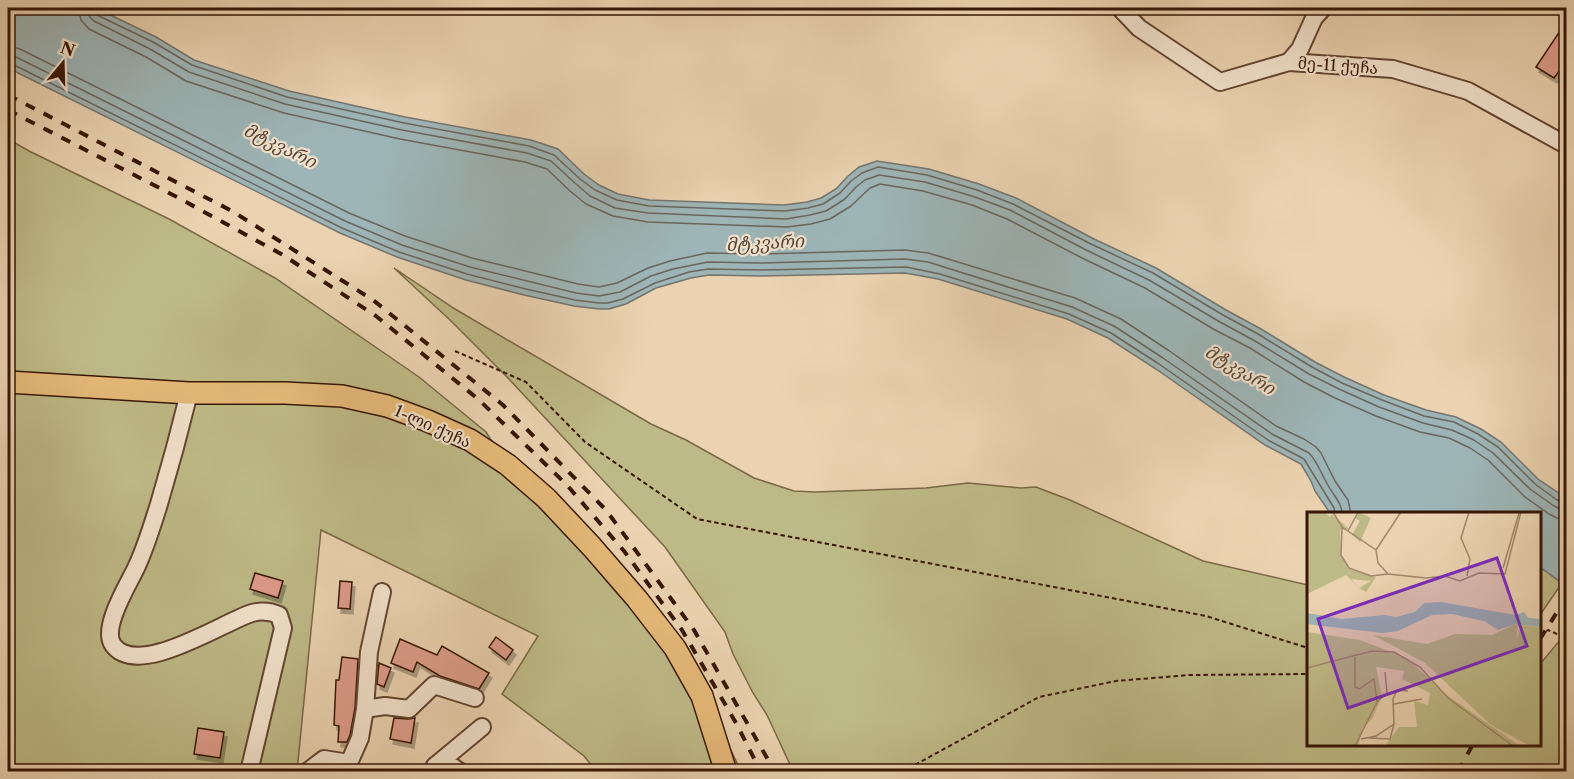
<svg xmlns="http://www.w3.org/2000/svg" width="1574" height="779" font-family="'Libre Caslon Text','Noto Serif Georgian',serif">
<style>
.green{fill:#beba87;stroke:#7a6846;stroke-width:1.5}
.water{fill:#9db5b6;stroke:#74756f;stroke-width:1.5}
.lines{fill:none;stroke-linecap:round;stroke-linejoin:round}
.shore{stroke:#6a665e;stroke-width:1.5}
.building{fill:#de9c8b;stroke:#361605;stroke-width:1.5;filter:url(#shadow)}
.minor-casing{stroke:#634530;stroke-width:20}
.major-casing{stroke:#361605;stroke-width:24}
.path{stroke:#361605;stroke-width:2;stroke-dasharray:4.5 3;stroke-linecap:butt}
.minor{stroke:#f2e2cc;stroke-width:16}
.major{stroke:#e6ba78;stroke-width:21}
.rail{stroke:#361605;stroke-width:4;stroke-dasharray:10 10;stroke-linecap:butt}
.labels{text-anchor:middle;stroke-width:4.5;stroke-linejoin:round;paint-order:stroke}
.street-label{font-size:16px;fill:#361605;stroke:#f2e2cc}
.water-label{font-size:18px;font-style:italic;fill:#55463a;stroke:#f2e2cc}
.inset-road{fill:none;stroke:#a3876c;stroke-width:1.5}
.view{fill:#7b2cbf;fill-opacity:0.15;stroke:#7b2cbf;stroke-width:3}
.inset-edge{fill:none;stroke:#361605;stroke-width:3}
</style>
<defs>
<filter id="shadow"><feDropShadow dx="3" dy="5" stdDeviation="0" flood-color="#0004"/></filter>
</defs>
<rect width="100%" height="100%" fill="#ebd3b1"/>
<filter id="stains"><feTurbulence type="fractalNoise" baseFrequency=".00333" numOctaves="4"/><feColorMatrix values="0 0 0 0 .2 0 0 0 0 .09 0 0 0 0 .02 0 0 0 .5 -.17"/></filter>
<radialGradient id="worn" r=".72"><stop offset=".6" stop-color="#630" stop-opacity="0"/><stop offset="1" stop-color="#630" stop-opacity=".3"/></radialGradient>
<g class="green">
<polygon points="8,139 29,151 169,219 275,278 419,377 486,432 495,446 680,646 741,771 596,771 584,756 502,694 538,636 321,530 297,771 8,771"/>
<polygon points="394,268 455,309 651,424 686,440 754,478 794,491 815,492 926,488 968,483 1021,488 1036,487 1070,500 1203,561 1308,585 1308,744 1540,744 1540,664 1566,633 1566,771 793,771 767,715 753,693 733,654 725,632 665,547 509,379 450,320"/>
<polygon points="1540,567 1562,583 1540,615"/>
</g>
<polygon class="water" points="8,8 96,8 156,37 194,60 289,91 405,117 531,140 558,149 584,174 599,185 618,194 649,200 784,205 807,202 821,198 836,189 847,177 859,167 877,161 929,169 979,184 1016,198 1094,239 1156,268 1226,310 1261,329 1315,362 1344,377 1384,395 1426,410 1456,417 1481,429 1501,442 1538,479 1566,498 1566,586 1540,567 1540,514 1330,513 1315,491 1311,481 1301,464 1265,445 1156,369 1108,338 1067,319 938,279 905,273 761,276 709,275 691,278 656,288 626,304 609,309 599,309 574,306 524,295 466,280 397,257 340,233 8,68"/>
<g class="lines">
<g class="shore">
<polyline points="78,8 81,20 89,29 146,57 186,81 284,113 400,139 525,162 547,169 570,191 586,204 613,216 648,222 787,227 811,224 830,219 851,206 870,188 880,184 923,191 972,205 1007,219 1084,259 1145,288 1215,330 1250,348 1304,382 1335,398 1376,416 1420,432 1449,438 1470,448 1488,460 1525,497 1549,514 1557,518 1566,519"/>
<polyline points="87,8 89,16 94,21 150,49 189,72 285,104 402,130 527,153 551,161 576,184 590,196 615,208 648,213 786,219 810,215 826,211 845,199 856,187 865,180 879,175 925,182 975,197 1010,210 1088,251 1149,280 1220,322 1255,341 1309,374 1339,389 1379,407 1423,423 1452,430 1474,440 1493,453 1530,489 1554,506 1560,509 1566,510"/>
<polyline points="95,8 95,12 99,16 153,42 192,65 287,97 404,123 529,146 554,155 580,179 595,190 617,200 649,206 785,211 808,208 823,204 840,193 851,181 862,173 878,167 927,175 977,190 1013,204 1091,244 1153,273 1223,315 1258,334 1312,367 1342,383 1382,400 1424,416 1454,422 1478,434 1498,447 1535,484 1557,500 1566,502"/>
<polyline points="8,46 20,49 349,213 405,236 472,258 578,284 599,287 617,283 648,268 670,261 707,253 760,254 905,250 928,253 945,258 1075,298 1121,319 1168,350 1276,426 1304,439 1316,447 1321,453 1335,481 1348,500 1351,514"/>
<path d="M 8,55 L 16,57 L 345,221 L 402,245 L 470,267 L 576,293 L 599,296 L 620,292 L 651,276 L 673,269 L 708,262 L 761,263 L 905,259 L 928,262 L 1072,307 L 1114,326 L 1163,358 L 1272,434 L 1309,453 C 1318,462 1322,476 1329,487 C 1334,496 1342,503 1342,514"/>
<polyline points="8,63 12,64 342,228 399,252 467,274 526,289 575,300 599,303 608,303 623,299 655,283 689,272 708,269 761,270 906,267 940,274 1069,314 1111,333 1159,364 1268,440 1304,459 1334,508 1335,514"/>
</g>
</g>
<g class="building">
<polygon points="1566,22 1566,74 1560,70 1554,78 1536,67"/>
<polygon points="255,573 283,581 278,598 250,589"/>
<polygon points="340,581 352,582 350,609 338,608"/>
<polygon points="496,637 513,650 506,660 489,647"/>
<polygon points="400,639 437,655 442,646 489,673 479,689 440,676 417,662 413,672 391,663"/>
<polygon points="342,657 358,659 355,708 350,735 347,742 338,742 339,726 334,725 336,680 339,680"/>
<polygon points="379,663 391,668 384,687 377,684"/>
<polygon points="394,718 408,719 415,718 411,743 390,739"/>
<polygon points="198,728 224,732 220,758 194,754"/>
</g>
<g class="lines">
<g class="minor-casing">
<g id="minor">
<polyline points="1120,8 1139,28 1220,82 1289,62 1393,69 1468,91 1566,145"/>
<polyline points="1289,62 1300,49 1314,18 1323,8"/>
<path d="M 189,393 C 180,430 170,467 159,504 C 152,526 146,547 136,568 C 128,585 101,628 113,645 C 138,679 223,622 252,613 C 262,610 270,611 279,615 L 283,628 L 249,772"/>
<polyline points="365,709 385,706 409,709 434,685 475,698"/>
<polyline points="435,766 482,727"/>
<polyline points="434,771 435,766 453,767 460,772"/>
<polyline points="307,772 324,759 349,763 360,738 365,709 369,652 382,592"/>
</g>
</g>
<g class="major-casing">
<polyline id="major" points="8,382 189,393 285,393 342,396 387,406 428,421 470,440 508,465 546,498 592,547 637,599 675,648 702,696 726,772"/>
</g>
<g class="path">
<polyline points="455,351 526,382 585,442 697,519 1206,616 1308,648"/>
<polyline points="1540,635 1548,630 1566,638"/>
<polyline points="902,772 1039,697 1116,681 1190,675 1308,674"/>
</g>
<use href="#minor" class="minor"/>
<use href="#major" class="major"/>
<g class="rail">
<polyline points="8,95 232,211 373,300 503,405 606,510 694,630 775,772"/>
<polyline points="8,110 175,196 283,255 376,316 478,399 566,484 624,551 682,630 736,723 761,772"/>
<polyline points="1540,639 1566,598"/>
<polyline points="1458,772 1473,744"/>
</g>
</g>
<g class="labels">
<g class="street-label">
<text transform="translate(1338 65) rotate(4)" y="6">მე-11 ქუჩა</text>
<text transform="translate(433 426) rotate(24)" y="6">1-ლი ქუჩა</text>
</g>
<g class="water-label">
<text transform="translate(280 146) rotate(26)" y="6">მტკვარი</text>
<text transform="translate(765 243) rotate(-3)" y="6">მტკვარი</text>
<text transform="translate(1240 370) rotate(31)" y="6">მტკვარი</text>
</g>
</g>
<g transform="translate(1307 512)">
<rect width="234" height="234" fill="#ebd3b1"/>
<path d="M 0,0 L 18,0 L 23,5 L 25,2 L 42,17 L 33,18 L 34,43 L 42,56 L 69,65 L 59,80 L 52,76 L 64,69 L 44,67 L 51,75 L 39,63 L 0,82 ZM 51,0 L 64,6 L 53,30 L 45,23 L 53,9 L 48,6 ZM 208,112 L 211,113 L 209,128 L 214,113 L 234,115 L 234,234 L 223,234 L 184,213 L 118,151 L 66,123 L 120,132 L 148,122 L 185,123 ZM 0,120 L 53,128 L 100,146 L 140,183 L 213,234 L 78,234 L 92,215 L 110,215 L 107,189 L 121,193 L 123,181 L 95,167 L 97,159 L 69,155 L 75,185 L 65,207 L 56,216 L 51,234 L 0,234 Z" fill="#beba87"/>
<path d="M 134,90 L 209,103 L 217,100 L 221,106 L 234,107 L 234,115 L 208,112 L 191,118 L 177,109 L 145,102 L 125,103 L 91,119 L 75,121 L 0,112 L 0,101 L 35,107 L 77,103 L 89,105 L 108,100 L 117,91 Z" fill="#9db5b6"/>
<path class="inset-road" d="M 26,0 L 35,15 L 69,38 L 71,51 L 81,62 L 119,66 L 138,64 L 153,69 L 172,61 L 198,62 L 214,0M 35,15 L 34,43 L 42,56 L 64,64 L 81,62M 41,19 L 51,0M 69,38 L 94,0M 196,56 L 212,1M 160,64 L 163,47 L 154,26 L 162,0M 48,145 L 48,175 L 52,177 L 67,167 L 70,190 L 48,234M 0,156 L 65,139 L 87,140 L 113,155 L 141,186 L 206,234M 70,190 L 80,181 L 78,160M 87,192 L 115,187M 62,226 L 83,227 L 87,212M 54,227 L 69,224 L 87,212 L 86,187 L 90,178 L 101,179"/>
<path class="view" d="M 190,46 L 220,134 L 41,196 L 11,107 Z"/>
<rect width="234" height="234" class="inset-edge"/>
</g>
<rect width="1574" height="779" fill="none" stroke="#ebd3b1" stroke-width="30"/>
<rect x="9" y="9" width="1556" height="761" fill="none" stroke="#361605" stroke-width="3"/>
<rect x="15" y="15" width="1544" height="749" fill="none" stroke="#361605" stroke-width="1.5"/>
<g transform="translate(63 63) rotate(19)" stroke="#f2e2cc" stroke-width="4.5" paint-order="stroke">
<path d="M0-4.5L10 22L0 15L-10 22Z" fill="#361605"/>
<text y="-9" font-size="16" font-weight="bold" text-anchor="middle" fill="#361605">N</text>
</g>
<rect width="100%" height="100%" filter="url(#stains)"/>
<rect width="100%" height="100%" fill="url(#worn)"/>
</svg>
